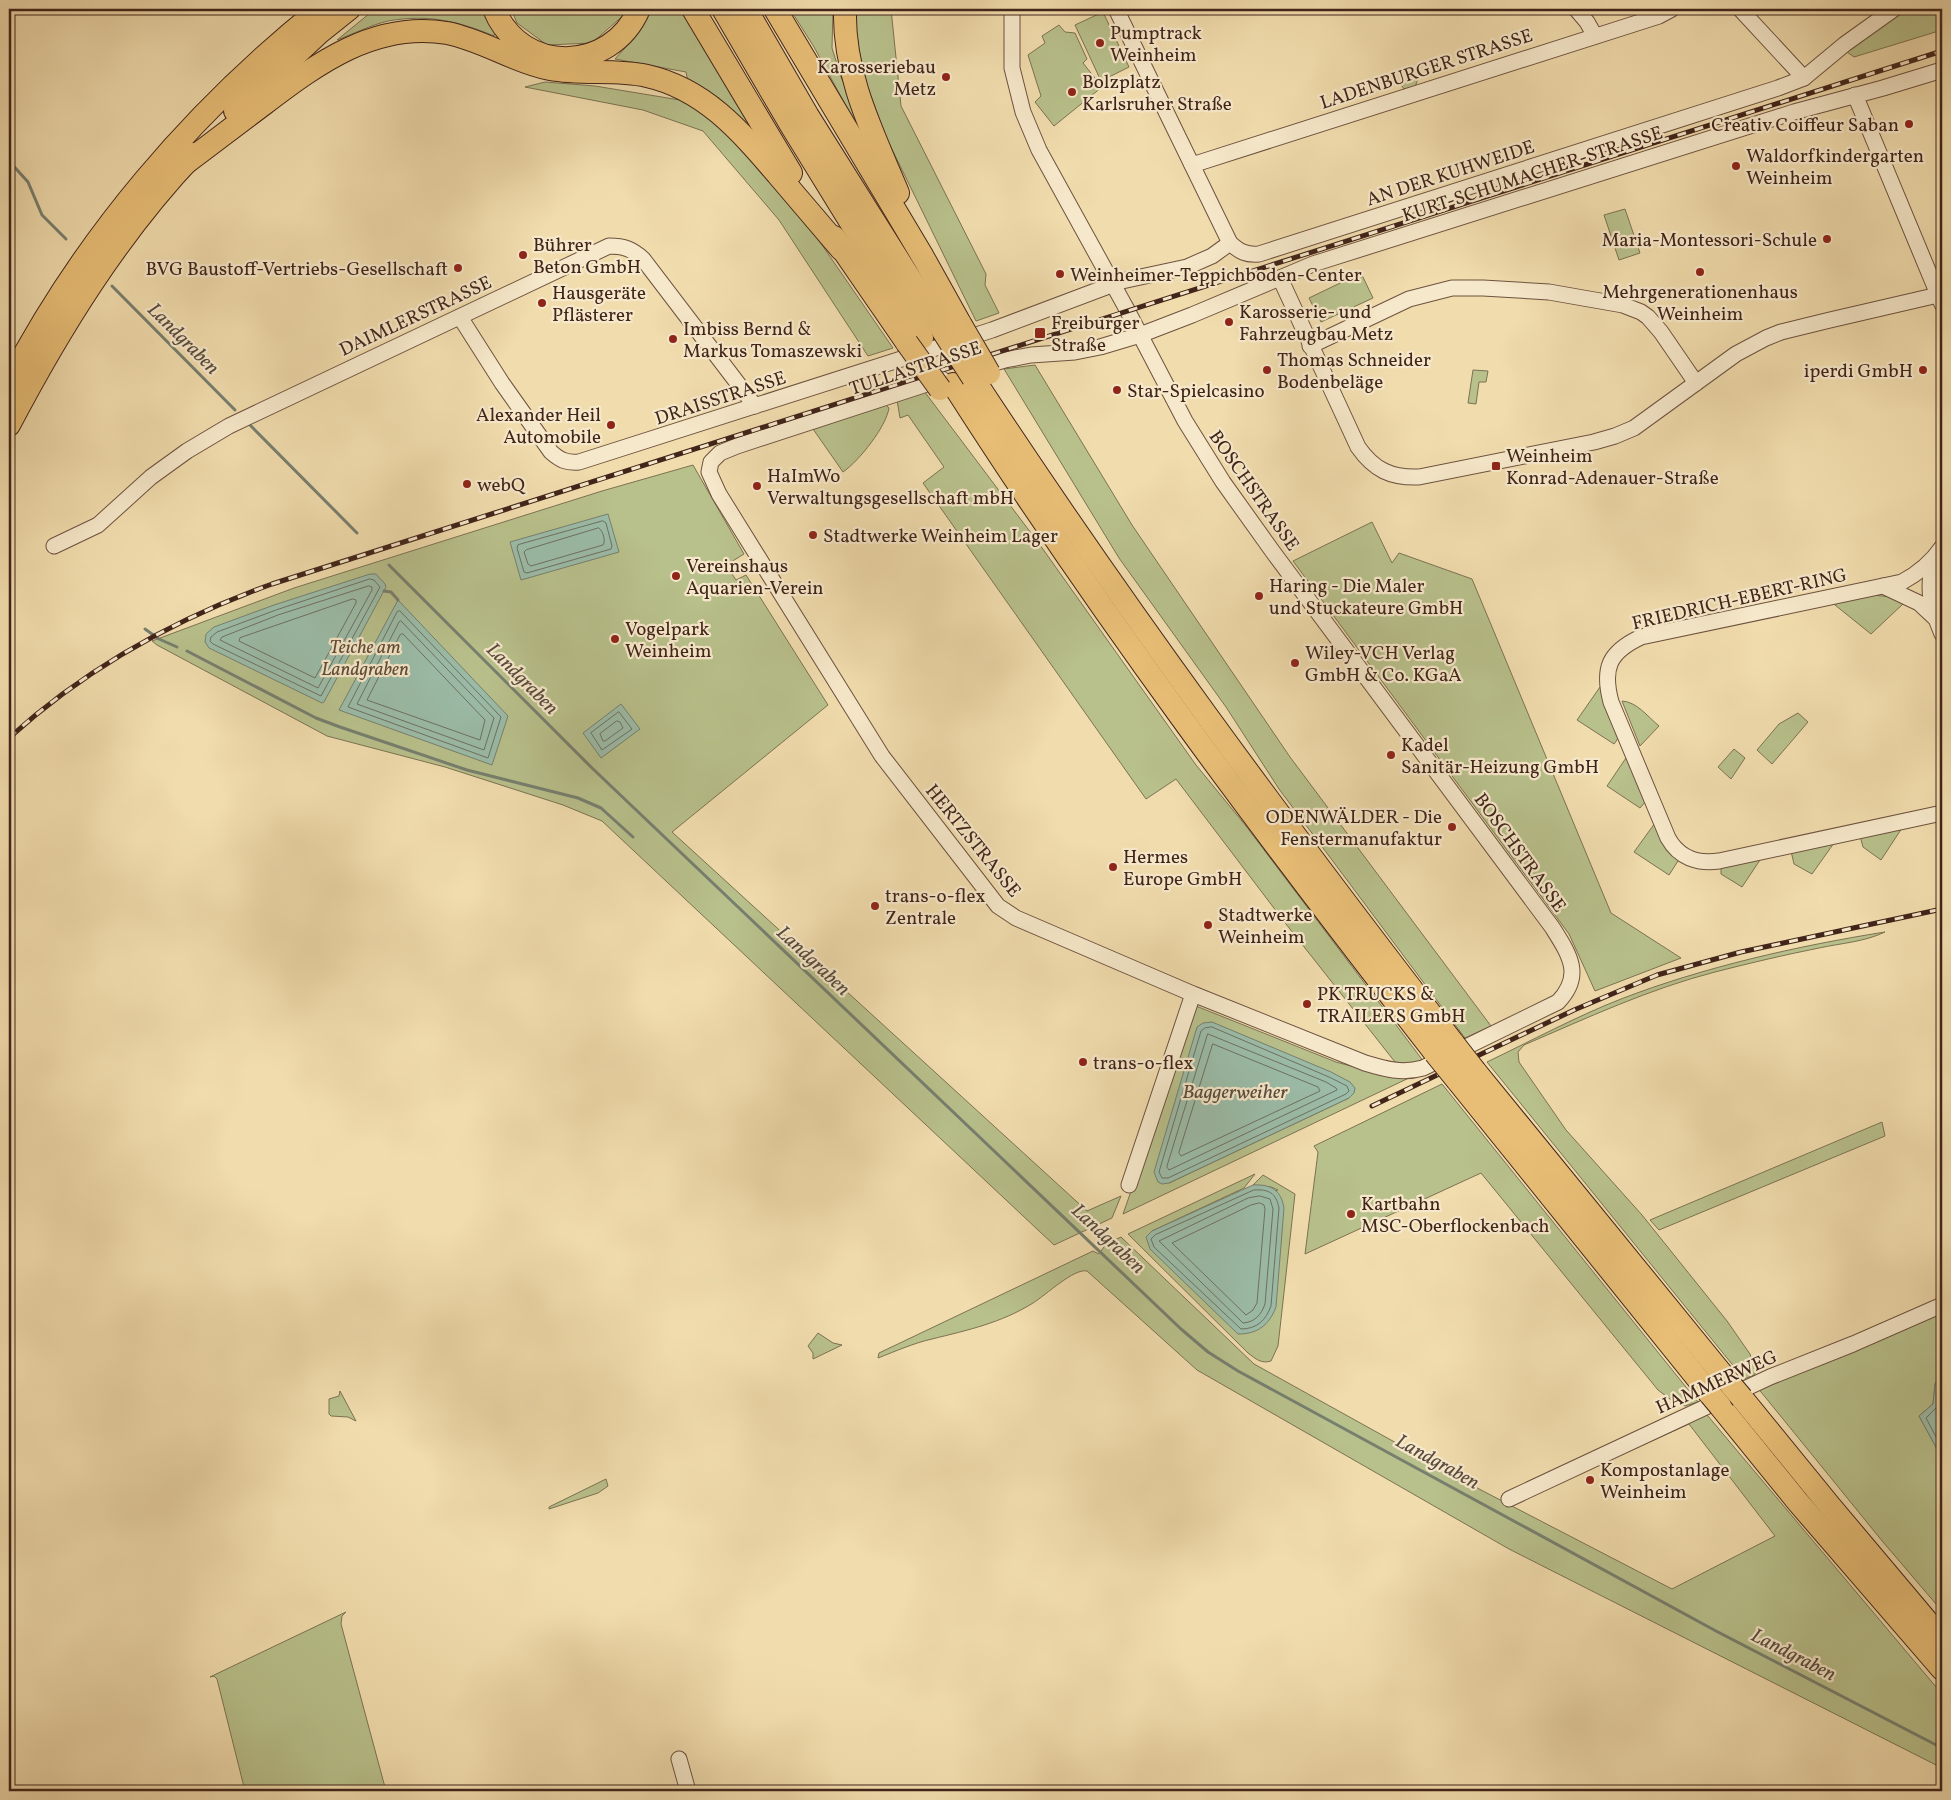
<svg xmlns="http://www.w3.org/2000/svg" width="1951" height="1800" font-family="Vollkorn,serif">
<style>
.green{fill:#b8c08b;stroke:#7c7252;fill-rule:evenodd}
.water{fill:#9bbca8;stroke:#777f6f}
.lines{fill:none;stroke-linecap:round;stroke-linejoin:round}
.shore{stroke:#6e7061;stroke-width:1}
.stream{stroke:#777f6f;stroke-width:3}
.minor-casing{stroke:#6d523f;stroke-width:17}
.highway-casing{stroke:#41241a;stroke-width:24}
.minor{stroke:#f6e8ca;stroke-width:15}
.highway{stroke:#e8be76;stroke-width:22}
.rail-casing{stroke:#41241a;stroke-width:5}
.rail{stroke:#f6e8ca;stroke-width:3;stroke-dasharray:9;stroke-linecap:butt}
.highway-bridge-casing{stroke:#41241a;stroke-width:24;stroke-linecap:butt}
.highway-bridge{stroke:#e8be76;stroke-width:22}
.poi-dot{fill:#8f2418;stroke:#f6e8ca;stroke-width:2}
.labels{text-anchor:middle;stroke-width:4.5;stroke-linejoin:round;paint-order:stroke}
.poi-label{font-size:19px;fill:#41241a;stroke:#f6e8ca;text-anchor:start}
.street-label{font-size:19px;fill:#41241a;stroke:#f6e8ca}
.park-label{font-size:19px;font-style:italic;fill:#5f4b36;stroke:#f6e8ca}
.water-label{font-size:20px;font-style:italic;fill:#584a3e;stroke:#f6e8ca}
</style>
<rect width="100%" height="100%" fill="#f1dcad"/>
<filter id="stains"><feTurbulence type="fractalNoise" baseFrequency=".004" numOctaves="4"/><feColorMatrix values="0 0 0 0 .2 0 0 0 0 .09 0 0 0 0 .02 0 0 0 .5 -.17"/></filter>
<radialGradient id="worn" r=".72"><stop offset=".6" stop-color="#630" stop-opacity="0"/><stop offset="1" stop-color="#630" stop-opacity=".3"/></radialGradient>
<g class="green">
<path d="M 375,9 L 485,9 L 496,27 L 494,36 C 458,21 428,14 388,21 C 371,25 353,34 337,40 Z"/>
<polygon points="511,9 627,9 626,13 592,43 547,45 517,23"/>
<path d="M 649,9 L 686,9 L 777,166 L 723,126 L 811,229 L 893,348 L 868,356 L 779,220 L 703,131 L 643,110 L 525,87 L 545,82 L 595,86 L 692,102 L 686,72 L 615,59 C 628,44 646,29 649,9 Z"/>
<polygon points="790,9 833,9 832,48 841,77 886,179 814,47"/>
<polygon points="854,9 891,9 901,106 986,274 985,285 999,313 976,321 885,135 867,85 859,53"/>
<polygon points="1901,9 1942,9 1942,30 1854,57 1847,52 1848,47"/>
<polygon points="1103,12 1129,67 1101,81 1075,25"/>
<polygon points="1059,25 1065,32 1075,33 1087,59 1083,63 1102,87 1054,126 1035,102 1041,96 1028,55 1045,43 1042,36"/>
<polygon points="1410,66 1416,70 1419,76 1415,87 1404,89 1401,85 1409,75 1406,67"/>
<polygon points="1625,209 1640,253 1619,260 1604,215"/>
<polygon points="1361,273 1373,298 1321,322 1309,298"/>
<polygon points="1035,365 1132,525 1290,757 1491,1026 1465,1038 1279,789 1226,707 1119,558 1004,369"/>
<polygon points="1473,370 1488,371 1486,382 1479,382 1476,404 1468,403"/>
<polygon points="924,391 1040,545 1196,765 1246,826 1424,1062 1411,1064 1395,1062 1286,924 1176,779 1146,799 923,483 944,467 908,415 900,418 897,400"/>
<path d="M 885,404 L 889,408 C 886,427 859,461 843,472 L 813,429 Z"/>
<polygon points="693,465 744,554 726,565 736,580 746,575 828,705 672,832 1087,1211 1121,1196 1112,1218 1054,1245 602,821 563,805 445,767 327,736 157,645 152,641 294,588 602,491"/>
<polygon points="1372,522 1392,563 1399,553 1472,579 1611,913 1681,958 1595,991 1569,934 1293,561"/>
<polygon points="1873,595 1892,597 1904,603 1871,634 1835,605 1835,602"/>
<polygon points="1600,687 1619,737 1614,744 1577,720"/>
<path d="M 1622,701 C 1637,702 1647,716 1659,726 L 1640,746 Z"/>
<polygon points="1798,713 1808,722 1772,764 1757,750 1779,724"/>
<polygon points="1734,749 1745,758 1731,779 1718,767"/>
<polygon points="1628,755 1646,801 1640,808 1607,786"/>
<polygon points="1655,823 1680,858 1669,875 1634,852"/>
<polygon points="1902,828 1881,860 1863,847 1860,836"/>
<polygon points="1834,843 1812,874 1794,864 1791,851"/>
<polygon points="1762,857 1742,887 1721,874 1721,866"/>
<path d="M 1885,932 C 1864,942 1842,943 1819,948 C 1784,955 1750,963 1715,972 C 1649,989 1587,1018 1524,1045 L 1518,1052 L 1519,1062 L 1566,1130 L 1642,1215 L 1727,1321 L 1750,1354 L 1756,1372 L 1754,1375 L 1744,1379 L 1487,1062 C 1531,1041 1575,1017 1621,999 C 1704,967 1797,946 1885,932 Z"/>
<path d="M 1196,1006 L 1336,1062 L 1362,1069 L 1411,1077 L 1123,1214 ZM 1354,1093 L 1349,1098 L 1169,1183 Z"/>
<polygon points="1442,1084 1698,1402 1685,1406 1670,1399 1658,1390 1481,1173 1305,1254 1318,1152 1314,1146"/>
<polygon points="1882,1122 1885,1136 1659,1230 1650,1220"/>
<path d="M 1255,1174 L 1244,1188 L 1152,1231 L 1278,1190 L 1271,1187 L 1253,1185 L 1263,1175 L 1295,1194 L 1278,1346 L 1271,1361 C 1261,1364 1256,1359 1248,1353 L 1128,1234 Z"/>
<path d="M 1121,1237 L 1254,1364 L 1481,1490 L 1672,1589 L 1775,1536 L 1689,1424 L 1571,1478 L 1702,1409 L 1942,1694 L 1942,1768 L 1509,1549 L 1197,1370 L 1087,1271 C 1074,1268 1046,1295 1033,1303 C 1001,1323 968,1330 932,1339 C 914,1343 896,1351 878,1358 L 879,1353 L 1093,1251 L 1099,1254 L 1106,1244 Z"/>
<polygon points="1942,1311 1942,1372 1935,1384 1933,1404 1919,1416 1942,1458 1942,1611 1883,1542 1757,1387"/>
<polygon points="818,1333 833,1343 842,1345 813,1359 813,1353 808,1346"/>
<polygon points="340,1391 356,1421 348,1417 331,1416 329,1414 329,1399 339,1396"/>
<polygon points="606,1479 608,1486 598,1493 549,1509 549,1507"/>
<polygon points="346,1612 342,1616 341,1624 386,1791 245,1791 217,1679 214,1676 210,1677"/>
</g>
<g class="water">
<polygon points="608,514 619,552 521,580 510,542"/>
<polygon points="370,574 376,574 385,584 386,587 324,702 322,703 209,648 205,642 206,634 214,627 274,605"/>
<polygon points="398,600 508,716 492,765 339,710"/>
<polygon points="621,704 640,729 601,758 583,733"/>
<polygon points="1212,1022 1331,1072 1350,1082 1355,1088 1354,1093 1349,1098 1169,1183 1162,1184 1158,1182 1154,1172 1197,1027 1203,1023"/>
<path d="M 1253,1185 C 1271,1184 1281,1190 1284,1208 L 1276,1307 C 1269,1325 1258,1334 1238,1334 L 1150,1249 L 1146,1237 L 1152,1231 Z"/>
<polygon points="1942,1372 1942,1458 1919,1416 1933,1404 1935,1384"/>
</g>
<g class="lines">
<g class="shore">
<polygon points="603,521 606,523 612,546 611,549 527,573 524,572 517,548 518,545"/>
<path d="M 599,528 C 603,531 606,541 603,545 L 531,566 L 528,564 L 524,552 L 526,550 Z"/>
<polygon points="370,579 374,580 380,587 321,696 213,644 210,641 211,637 217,632 276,610"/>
<polygon points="369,586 372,587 372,590 318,688 220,640 222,637 278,615"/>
<polygon points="353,599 356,600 356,603 315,678 239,641 240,638"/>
<polygon points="400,611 501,717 488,758 348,707 397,612"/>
<polygon points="401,621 494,718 484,750 357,704 399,622"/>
<polygon points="403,634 485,720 480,740 367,700 400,635"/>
<polygon points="619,712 632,729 602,750 591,733"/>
<polygon points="617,721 620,722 623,728 605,741 603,741 600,734"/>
<polygon points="1212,1027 1329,1077 1347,1086 1349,1091 1346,1094 1168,1178 1162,1178 1159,1172 1201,1031 1205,1028"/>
<polygon points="1208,1034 1326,1082 1336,1088 1337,1090 1169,1170 1167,1167"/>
<polygon points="1213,1044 1318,1087 1320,1091 1181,1156 1179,1153"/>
<path d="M 1254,1190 C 1269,1189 1276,1193 1279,1208 L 1271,1306 C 1266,1320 1257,1329 1241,1329 L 1154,1247 L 1151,1239 L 1155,1235 Z"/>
<path d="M 1260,1196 L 1270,1199 L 1273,1209 L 1265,1304 C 1261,1315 1255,1322 1243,1323 L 1159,1241 L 1248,1198 Z"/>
<polygon points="1260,1203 1264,1205 1265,1209 1257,1303 1253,1310 1246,1315 1172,1243 1251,1205"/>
<polyline points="1942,1381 1940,1386 1938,1406 1926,1418 1942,1448"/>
</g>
<g class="stream">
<polyline points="9,161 28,182 42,215 66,239"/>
<polyline points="112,286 235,410"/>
<polyline points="250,425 357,533"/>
<polyline points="389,565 591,767 1181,1329 1208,1352 1238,1371 1716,1631 1942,1748"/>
<polyline points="384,591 391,592 398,600"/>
<polyline points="145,629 159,639 177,647"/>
<polyline points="187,651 316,718 340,727 467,770 578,798 601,808 633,837"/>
</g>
<g class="minor-casing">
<g id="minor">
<path d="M 1116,9 L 1230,243 C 1240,252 1246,255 1259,254 L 1778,88 L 1804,78 L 1845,44 L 1894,9"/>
<polyline points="1576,9 1587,22 1595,36"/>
<polyline points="1740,9 1804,78"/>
<polyline points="1855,95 1942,304"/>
<polyline points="1192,165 1659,16 1672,9"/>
<path d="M 1280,278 L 1358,447 C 1374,470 1391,478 1419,477 L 1594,442 L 1615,436 L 1634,428 L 1736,354 L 1766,338 L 1781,332 L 1830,320 L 1938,295"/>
<path d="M 460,317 L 502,383 L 551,452 C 560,460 566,463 579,462 L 992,330 L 1122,281 L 1187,267 L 1212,256 L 1230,243"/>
<polyline points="1310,346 1409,299 1452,288 1483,288 1549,292 1623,305 1641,312 1648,317 1661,332 1696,383"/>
<polyline points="976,368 1005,360 1031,355 1075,352 1100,347 1140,335 1192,315 1313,264 1794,112 1883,88 1942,70"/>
<path d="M 942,379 L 737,446 L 720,453 L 711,462 L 709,472 L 719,494 L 882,756 L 998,906 L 1016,918 L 1193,994 L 1365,1063 C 1385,1069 1402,1074 1423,1068 L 1558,1002 C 1584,975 1569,954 1552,927 L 1273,552 L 1223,482 L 1185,421 L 1125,306 L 1039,150 L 1023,112 L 1012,68 L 1012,9"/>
<path d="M 54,546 L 98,525 L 151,477 L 187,451 L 229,426 L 609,246 C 624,246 632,249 643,259 L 755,406"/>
<path d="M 1942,547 C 1931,563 1919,573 1902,582 L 1641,637 C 1609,652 1602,668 1611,702 L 1668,838 C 1679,858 1698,864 1719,861 L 1942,813"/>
<path d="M 1933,560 C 1927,590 1930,606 1942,634"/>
<polyline points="1883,586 1919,603 1934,617"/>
<polyline points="1129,1185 1193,994"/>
<polyline points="1509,1499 1770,1377 1853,1344 1942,1305"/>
<polyline points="679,1759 688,1791"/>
</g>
</g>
<g class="highway-casing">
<g id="highway">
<path d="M 494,9 C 521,75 611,74 639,9"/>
<polyline points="693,9 791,173"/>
<polyline points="723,9 792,127 922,338"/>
<polyline points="746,9 808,116 943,331"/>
<polyline points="775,9 923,257 961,325"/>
<path d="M 845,9 C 843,75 873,133 898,193"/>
<polyline points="235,111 319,33 349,9"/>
<path d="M 183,165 C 210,145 237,124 264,104 C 318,63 375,21 447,33 C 483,40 514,62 550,69 C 582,75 615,69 647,76 C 705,89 741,132 778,175 C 799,200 820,224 841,249"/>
<polyline points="834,237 907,343"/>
<path d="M 973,378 C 1123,607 1286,827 1454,1044"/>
<path d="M 9,383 C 84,238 193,111 320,9"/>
<path d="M 953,384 C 1101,616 1266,836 1435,1053"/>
<path d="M 9,425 C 60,328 118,234 194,154"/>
<polyline points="1475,1071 1731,1385"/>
<polyline points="1457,1080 1710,1394"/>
<polyline points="1742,1398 1830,1506 1942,1639"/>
<polyline points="1720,1406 1797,1501 1942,1669"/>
</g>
</g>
<use href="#minor" class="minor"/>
<use href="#highway" class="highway"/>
<g class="rail-casing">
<g id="rail">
<path d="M 9,738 C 85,669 175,619 272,584 L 1942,51"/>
<polyline points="1372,1106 1574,1010 1657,975 1741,952 1942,909"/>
</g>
</g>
<use href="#rail" class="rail"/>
<g class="highway-bridge-casing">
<g id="highway-bridge">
<polyline points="961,325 989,373"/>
<polyline points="943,331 973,378"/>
<polyline points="907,343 940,389"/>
<polyline points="1454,1044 1475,1071"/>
<polyline points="1435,1053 1457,1080"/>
<polyline points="1731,1385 1742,1398"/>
<polyline points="1710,1394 1720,1406"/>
</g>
</g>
<use href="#highway-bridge" class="highway-bridge"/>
</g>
<g class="poi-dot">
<circle cx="1100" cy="43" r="5"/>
<circle cx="946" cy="77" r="5"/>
<circle cx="1072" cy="92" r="5"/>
<circle cx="1909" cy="124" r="5"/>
<circle cx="1736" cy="166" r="5"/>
<circle cx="1827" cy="239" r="5"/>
<circle cx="523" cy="255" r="5"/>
<circle cx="458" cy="268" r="5"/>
<circle cx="1700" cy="272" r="5"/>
<circle cx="1060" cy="274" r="5"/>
<circle cx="542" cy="303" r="5"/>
<circle cx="1229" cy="322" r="5"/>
<rect x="1034" y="327" width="12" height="12" rx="2.5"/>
<circle cx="673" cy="339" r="5"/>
<circle cx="1267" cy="370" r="5"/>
<circle cx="1923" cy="370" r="5"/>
<circle cx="1117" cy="390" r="5"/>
<circle cx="611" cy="425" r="5"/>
<rect x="1491" y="461" width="10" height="10" rx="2.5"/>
<circle cx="467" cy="484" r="5"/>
<circle cx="757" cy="486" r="5"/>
<circle cx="813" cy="535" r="5"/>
<circle cx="676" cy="576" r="5"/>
<circle cx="1259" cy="596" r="5"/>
<circle cx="615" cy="639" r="5"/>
<circle cx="1295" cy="663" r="5"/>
<circle cx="1391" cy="755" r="5"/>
<circle cx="1452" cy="827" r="5"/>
<circle cx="1113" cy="867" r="5"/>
<circle cx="875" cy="906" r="5"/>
<circle cx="1208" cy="925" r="5"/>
<circle cx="1307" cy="1004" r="5"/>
<circle cx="1083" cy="1062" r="5"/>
<circle cx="1351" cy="1214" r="5"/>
<circle cx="1590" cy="1480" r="5"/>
</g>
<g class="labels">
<g class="poi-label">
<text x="1110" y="39">Pumptrack<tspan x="1110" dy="22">Weinheim</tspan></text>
<text x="936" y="73" text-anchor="end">Karosseriebau<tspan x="936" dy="22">Metz</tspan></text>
<text x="1082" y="88">Bolzplatz<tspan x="1082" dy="22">Karlsruher Straße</tspan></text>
<text x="1899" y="131" text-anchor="end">Creativ Coiffeur Saban</text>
<text x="1746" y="162">Waldorfkindergarten<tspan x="1746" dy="22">Weinheim</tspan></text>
<text x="1817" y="246" text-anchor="end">Maria-Montessori-Schule</text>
<text x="533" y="251">Bührer<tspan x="533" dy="22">Beton GmbH</tspan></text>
<text x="448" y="275" text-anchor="end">BVG Baustoff-Vertriebs-Gesellschaft</text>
<text x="1070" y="281">Weinheimer-Teppichboden-Center</text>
<text x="1700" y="298" text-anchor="middle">Mehrgenerationenhaus<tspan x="1700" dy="22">Weinheim</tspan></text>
<text x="552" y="299">Hausgeräte<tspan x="552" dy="22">Pflästerer</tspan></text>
<text x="1239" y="318">Karosserie- und<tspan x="1239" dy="22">Fahrzeugbau Metz</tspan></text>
<text x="1051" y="329">Freiburger<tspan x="1051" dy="22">Straße</tspan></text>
<text x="683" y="335">Imbiss Bernd &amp;<tspan x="683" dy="22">Markus Tomaszewski</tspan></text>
<text x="1277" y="366">Thomas Schneider<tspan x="1277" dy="22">Bodenbeläge</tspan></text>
<text x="1913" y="377" text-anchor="end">iperdi GmbH</text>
<text x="1127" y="397">Star-Spielcasino</text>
<text x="601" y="421" text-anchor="end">Alexander Heil<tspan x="601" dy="22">Automobile</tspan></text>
<text x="1506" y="462">Weinheim<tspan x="1506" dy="22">Konrad-Adenauer-Straße</tspan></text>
<text x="767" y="482">HaImWo<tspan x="767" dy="22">Verwaltungsgesellschaft mbH</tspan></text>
<text x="477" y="491">webQ</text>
<text x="823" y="542">Stadtwerke Weinheim Lager</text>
<text x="686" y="572">Vereinshaus<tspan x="686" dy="22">Aquarien-Verein</tspan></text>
<text x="1269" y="592">Haring - Die Maler<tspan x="1269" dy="22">und Stuckateure GmbH</tspan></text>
<text x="625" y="635">Vogelpark<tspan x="625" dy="22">Weinheim</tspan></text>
<text x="1305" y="659">Wiley-VCH Verlag<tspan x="1305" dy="22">GmbH &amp; Co. KGaA</tspan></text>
<text x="1401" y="751">Kadel<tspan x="1401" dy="22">Sanitär-Heizung GmbH</tspan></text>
<text x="1442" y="823" text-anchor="end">ODENWÄLDER - Die<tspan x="1442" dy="22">Fenstermanufaktur</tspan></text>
<text x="1123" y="863">Hermes<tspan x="1123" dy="22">Europe GmbH</tspan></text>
<text x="885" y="902">trans-o-flex<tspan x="885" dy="22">Zentrale</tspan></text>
<text x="1218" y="921">Stadtwerke<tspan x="1218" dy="22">Weinheim</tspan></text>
<text x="1317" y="1000">PK TRUCKS &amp;<tspan x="1317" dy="22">TRAILERS GmbH</tspan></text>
<text x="1093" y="1069">trans-o-flex</text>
<text x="1361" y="1210">Kartbahn<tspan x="1361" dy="22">MSC-Oberflockenbach</tspan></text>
<text x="1600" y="1476">Kompostanlage<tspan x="1600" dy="22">Weinheim</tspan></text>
</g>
<g class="street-label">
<text transform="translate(1426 68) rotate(-18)" y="7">LADENBURGER STRASSE</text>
<text transform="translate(1450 172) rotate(-18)" y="7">AN DER KUHWEIDE</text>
<text transform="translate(1532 173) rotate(-18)" y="7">KURT-SCHUMACHER-STRASSE</text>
<text transform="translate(415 315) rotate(-25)" y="7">DAIMLERSTRASSE</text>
<text transform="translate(915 367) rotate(-18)" y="7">TULLASTRASSE</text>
<text transform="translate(720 397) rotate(-18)" y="7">DRAISSTRASSE</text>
<text transform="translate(1255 490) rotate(55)" y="7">BOSCHSTRASSE</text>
<text transform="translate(1739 598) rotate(-13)" y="7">FRIEDRICH-EBERT-RING</text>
<text transform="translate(974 840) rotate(51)" y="7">HERTZSTRASSE</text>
<text transform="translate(1521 852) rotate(54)" y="7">BOSCHSTRASSE</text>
<text transform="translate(1716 1381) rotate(-24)" y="7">HAMMERWEG</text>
</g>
<g class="park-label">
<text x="365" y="653">Teiche am<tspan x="365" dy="22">Landgraben</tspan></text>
</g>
<g class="water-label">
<text transform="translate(184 338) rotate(45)" y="7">Landgraben</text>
<text transform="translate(523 678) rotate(45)" y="7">Landgraben</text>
<text transform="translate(814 960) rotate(43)" y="7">Landgraben</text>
<text x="1235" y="1098">Baggerweiher</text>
<text transform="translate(1109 1238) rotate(43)" y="7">Landgraben</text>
<text transform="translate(1438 1461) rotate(29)" y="7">Landgraben</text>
<text transform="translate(1794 1654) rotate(27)" y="7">Landgraben</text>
</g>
</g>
<rect width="1951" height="1800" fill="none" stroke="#f1dcad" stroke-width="30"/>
<rect x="10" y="10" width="1931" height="1780" fill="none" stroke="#41241a" stroke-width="2.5"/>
<rect x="15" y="15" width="1921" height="1770" fill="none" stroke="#41241a"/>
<rect width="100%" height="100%" filter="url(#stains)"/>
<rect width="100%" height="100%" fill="url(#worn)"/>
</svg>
